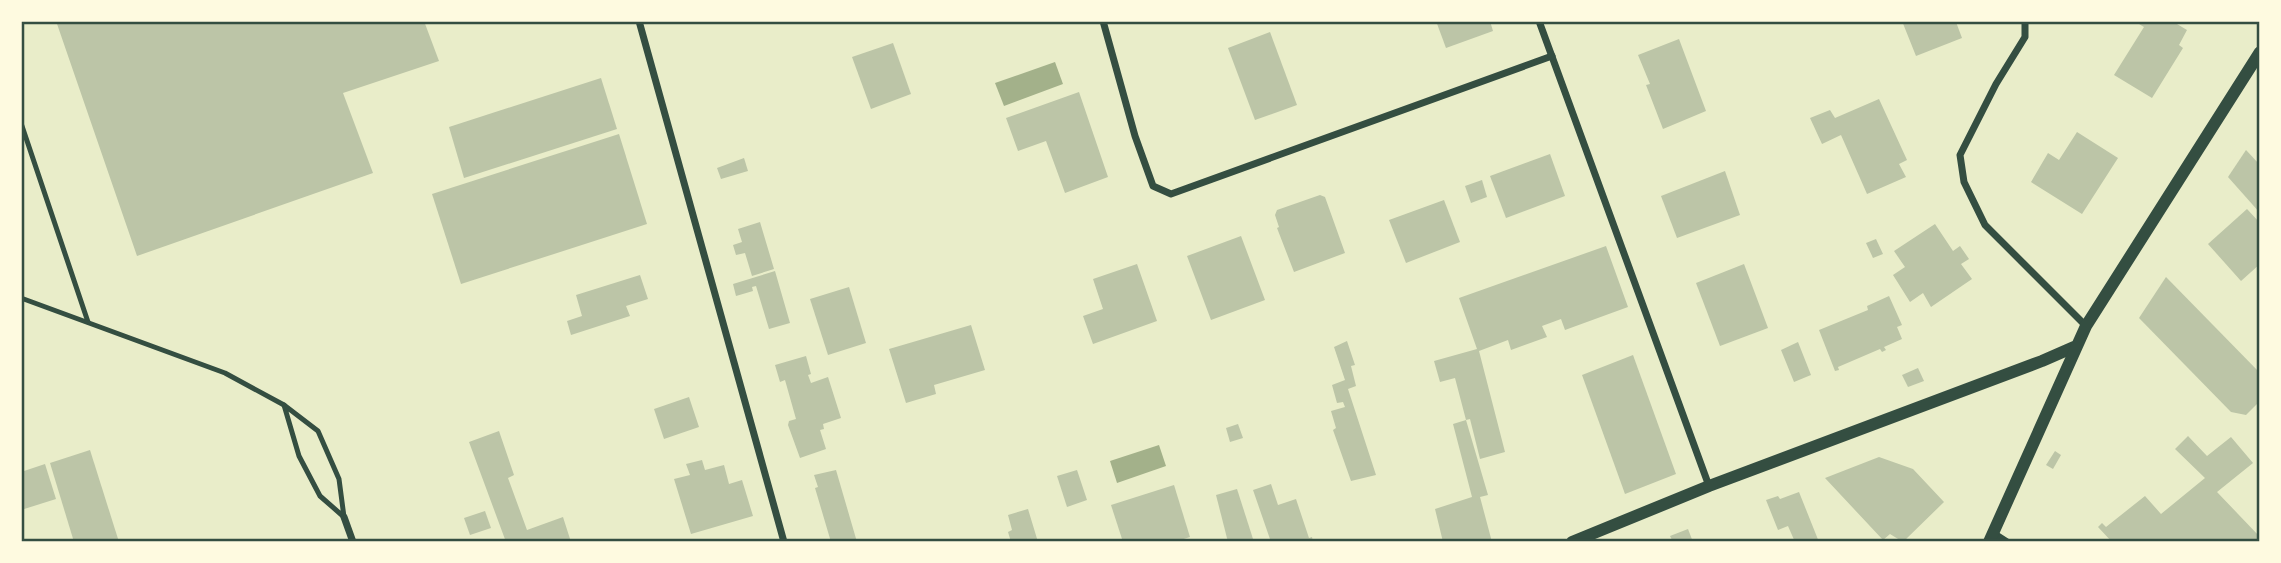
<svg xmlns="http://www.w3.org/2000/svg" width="2281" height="563" font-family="Mulish,sans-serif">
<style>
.water{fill:#a3b18a}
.building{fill:#bcc5a7}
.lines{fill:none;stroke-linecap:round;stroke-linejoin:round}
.service{stroke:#344e41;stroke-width:5}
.minor{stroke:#344e41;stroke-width:7}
.tertiary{stroke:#344e41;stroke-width:12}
.neatline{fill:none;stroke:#344e41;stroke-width:2.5}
</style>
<rect width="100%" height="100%" fill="#e9edc9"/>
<g class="water">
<polygon points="1055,62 1063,84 1004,106 995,83"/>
<polygon points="1159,445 1166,466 1117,483 1110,461"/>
</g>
<g class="building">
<polygon points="56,21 424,21 439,61 343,93 373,173 137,256"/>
<polygon points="1436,21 1490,21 1493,31 1446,48"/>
<polygon points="1902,21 1956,22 1962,38 1916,56"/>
<polygon points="2134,21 2172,21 2187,30 2179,45 2183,48 2152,98 2114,75 2144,27"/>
<polygon points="1270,32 1297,105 1255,120 1228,48"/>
<polygon points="1679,39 1706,111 1663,129 1646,85 1650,84 1638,55"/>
<polygon points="893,43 911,94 871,109 852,57"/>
<polygon points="601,78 617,129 464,178 449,127"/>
<polygon points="1079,92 1108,177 1065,193 1046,141 1018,151 1006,118"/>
<polygon points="1879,99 1907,160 1899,164 1906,177 1867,194 1841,135 1822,144 1810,118 1830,110 1835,118"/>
<polygon points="2077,132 2118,158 2082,214 2031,182 2048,153 2059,160"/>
<polygon points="619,134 647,224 461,284 432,194"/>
<polygon points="2246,150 2260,165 2260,213 2228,177"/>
<polygon points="1550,154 1565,196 1506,218 1490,176"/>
<polygon points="744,158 748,171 721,179 717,168"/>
<polygon points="1725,171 1740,215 1677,238 1661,196"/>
<polygon points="1482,180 1487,197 1471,203 1465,186"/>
<polygon points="1320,195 1325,197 1345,253 1294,272 1277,228 1279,227 1275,215 1277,210"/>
<polygon points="1444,200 1460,242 1406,263 1389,220"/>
<polygon points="2247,209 2260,223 2260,264 2241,281 2208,244"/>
<polygon points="760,222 774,269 752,276 745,253 736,255 733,245 742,242 738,229"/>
<polygon points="1935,224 1953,251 1960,246 1969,259 1961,264 1972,279 1931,307 1923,293 1910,302 1893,275 1905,267 1894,251"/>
<polygon points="1241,236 1265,300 1211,320 1187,256"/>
<polygon points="1876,239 1883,254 1873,258 1866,243"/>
<polygon points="1606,246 1628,307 1565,330 1561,319 1542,326 1547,337 1511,350 1508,340 1479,351 1505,452 1480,459 1470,419 1466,420 1488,495 1480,497 1492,542 1443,542 1435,509 1472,497 1453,424 1466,420 1455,378 1440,382 1434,361 1477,349 1459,298"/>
<polygon points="1137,264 1157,321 1093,344 1083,316 1103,309 1093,279"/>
<polygon points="1744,264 1768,328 1720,346 1696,283"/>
<polygon points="775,271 790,323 769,329 756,286 752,287 753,291 736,296 733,284"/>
<polygon points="640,275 648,299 626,306 630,316 571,335 567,321 582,316 576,295"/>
<polygon points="2166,277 2260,373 2260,401 2246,415 2231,412 2139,318"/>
<polygon points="849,287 866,343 828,355 810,299"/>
<polygon points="1889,296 1902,325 1897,327 1902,339 1884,347 1886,350 1882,352 1880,349 1838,367 1839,370 1835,371 1819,330 1868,310 1867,306"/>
<polygon points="971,325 985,370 934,385 936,394 906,403 889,349"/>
<polygon points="1347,341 1355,365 1351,366 1356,386 1348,389 1376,475 1351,481 1333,430 1336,428 1331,411 1345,407 1343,402 1337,403 1332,385 1345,380 1334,347"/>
<polygon points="1798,342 1811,375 1794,382 1781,350"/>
<polygon points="1633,355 1676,474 1625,494 1582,375"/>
<polygon points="806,356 811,374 808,375 811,383 828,377 841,418 823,424 824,429 820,430 826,449 800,458 788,425 789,421 796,419 785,380 780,382 775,365"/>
<polygon points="1918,368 1924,381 1908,387 1902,375"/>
<polygon points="689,397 699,427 664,439 654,409"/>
<polygon points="1238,424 1243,438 1230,442 1226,428"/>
<polygon points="499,431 514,475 508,478 527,530 563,517 571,542 506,542 469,442"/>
<polygon points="2188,436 2207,456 2231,437 2253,463 2217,492 2260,537 2260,542 2112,542 2098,527 2102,523 2106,527 2145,496 2161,514 2205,478 2175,449"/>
<polygon points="90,450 119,542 74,542 50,463"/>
<polygon points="2055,451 2061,455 2053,469 2046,465"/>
<polygon points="1879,457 1913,469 1944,502 1903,542 1890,534 1883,540 1825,478"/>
<polygon points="702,460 705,470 724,465 729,484 742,480 753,516 691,534 674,479 690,475 686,464"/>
<polygon points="45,464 56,499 21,510 21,472"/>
<polygon points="836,470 857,542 831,542 815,488 818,487 814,475"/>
<polygon points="1077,470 1087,500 1067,507 1057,476"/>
<polygon points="1271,484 1278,505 1296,499 1309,538 1312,537 1313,542 1271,542 1253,490"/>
<polygon points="1174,485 1190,537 1174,542 1123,542 1111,505"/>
<polygon points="1237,489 1254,542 1228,542 1216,495"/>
<polygon points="1799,492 1819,542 1795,542 1788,526 1778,530 1766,500 1778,496 1780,499"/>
<polygon points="1028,509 1038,542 1011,542 1008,532 1012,530 1008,515"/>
<polygon points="485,511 491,528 470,535 464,518"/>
<polygon points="1688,529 1693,542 1673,542 1670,536"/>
</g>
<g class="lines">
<g class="service">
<polyline points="21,123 88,322"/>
<polyline points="21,298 225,373 284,405"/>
<polygon points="284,405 318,431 339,479 344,517 320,496 299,456"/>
</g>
<g class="minor">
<polyline points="639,21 784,542"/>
<polyline points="1103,21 1135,136 1153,186 1171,194 1552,56"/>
<polyline points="1539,21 1709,486"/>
<polyline points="2025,21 2025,37 1996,84 1960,155 1964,182 1985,225 2086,326"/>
<polyline points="344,517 353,542"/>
<polyline points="1993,533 2007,542"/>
</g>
<g class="tertiary">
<polyline points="1572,542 1709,486 2042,361 2074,347"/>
<polyline points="1989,542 2086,326 2260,52"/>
</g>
</g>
<rect width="2281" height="563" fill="none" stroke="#fefae0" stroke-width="46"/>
<rect x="23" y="23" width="2235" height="517" class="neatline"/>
</svg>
